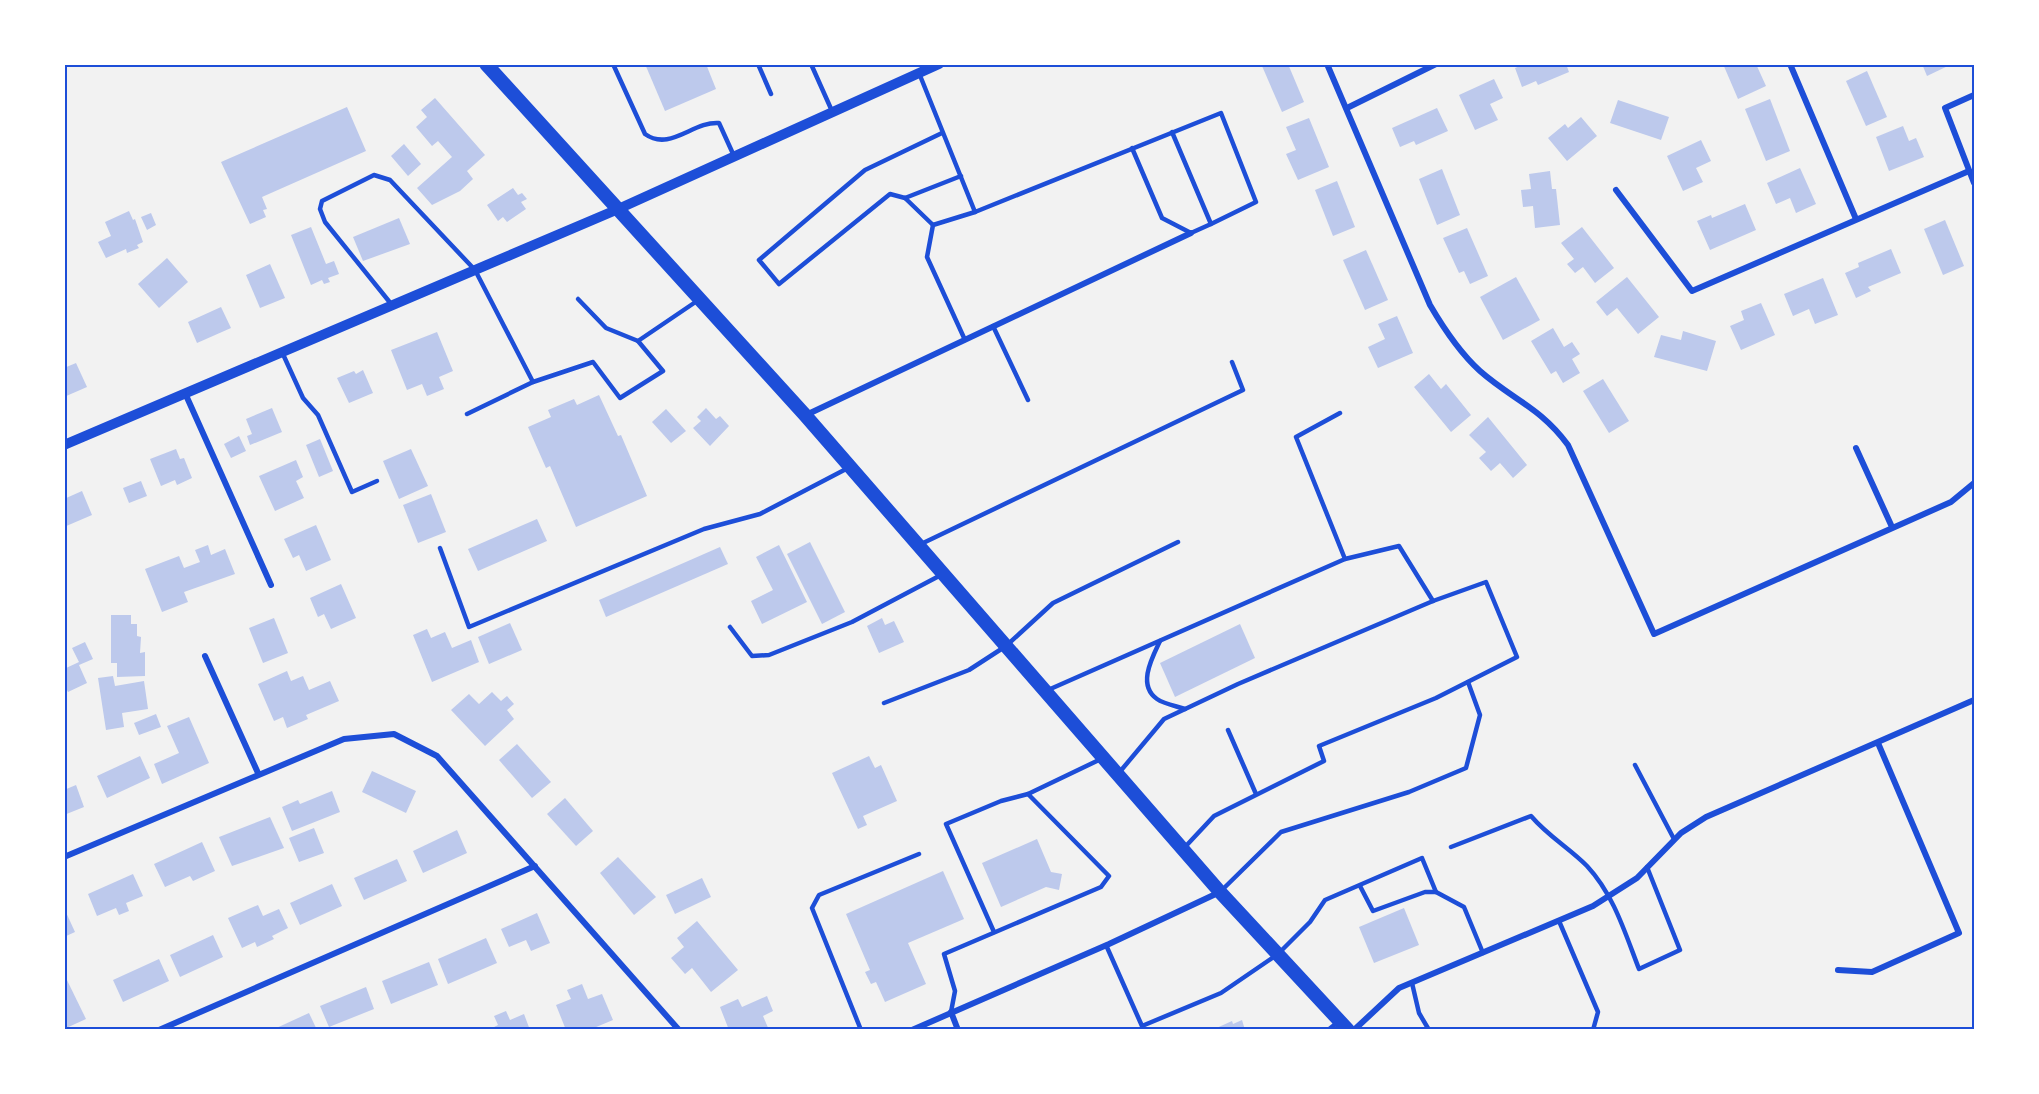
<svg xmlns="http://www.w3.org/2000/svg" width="2039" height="1094" font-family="Commissioner,sans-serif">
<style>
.building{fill:#bdc9ec}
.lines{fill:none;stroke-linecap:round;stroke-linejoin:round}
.service{stroke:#1d4ed8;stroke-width:4.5}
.minor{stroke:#1d4ed8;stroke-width:6}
.tertiary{stroke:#1d4ed8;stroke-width:10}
.primary{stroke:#1d4ed8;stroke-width:14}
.neatline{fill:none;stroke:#1d4ed8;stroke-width:2}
</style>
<rect width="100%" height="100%" fill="#f2f2f2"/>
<g class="building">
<polygon points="645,64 706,64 716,89 665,111"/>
<polygon points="1266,64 1288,64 1304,102 1282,112 1262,66"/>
<polygon points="1525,64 1566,64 1569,72 1538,85 1536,81 1522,87 1515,68"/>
<polygon points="1723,64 1756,64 1766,86 1738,99"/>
<polygon points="1922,64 1952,64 1927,76"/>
<polygon points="1867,71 1887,117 1866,126 1846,81"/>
<polygon points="1494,79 1503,98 1490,104 1498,120 1475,130 1459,95"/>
<polygon points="435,98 485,155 467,171 473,179 460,191 432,205 417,188 452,157 438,141 432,146 416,127 427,117 421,110"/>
<polygon points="1770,99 1790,151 1766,161 1745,109"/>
<polygon points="1618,100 1669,117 1661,140 1610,123"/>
<polygon points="347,107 366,151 262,197 267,209 263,210 266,217 250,224 221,162"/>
<polygon points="1437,108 1448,131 1416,145 1414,141 1400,147 1392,128"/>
<polygon points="1581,117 1597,136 1567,161 1548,138 1565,124 1568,128"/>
<polygon points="1309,118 1329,167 1298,180 1286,154 1296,150 1286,127"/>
<polygon points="1903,126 1909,141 1916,138 1924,157 1889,171 1876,137"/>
<polygon points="1701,140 1711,161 1696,168 1703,182 1683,191 1667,156"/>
<polygon points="404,144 421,164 408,176 391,156"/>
<polygon points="1800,168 1816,204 1796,213 1790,198 1776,204 1767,183"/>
<polygon points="1442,169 1460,215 1437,225 1419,179"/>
<polygon points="1550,171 1552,189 1556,189 1560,225 1535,228 1533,206 1523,207 1521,190 1531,189 1529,174"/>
<polygon points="1337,181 1355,227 1333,236 1315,190"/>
<polygon points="513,188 518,195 522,193 527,199 521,202 526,209 507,222 503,217 498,221 487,205"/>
<polygon points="1745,204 1756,230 1710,250 1697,221 1711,215 1712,218"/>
<polygon points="129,211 133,220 135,219 143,242 137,245 139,248 127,253 126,249 106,258 98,242 111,236 105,222"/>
<polygon points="151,213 156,225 147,230 141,217"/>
<polygon points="399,218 410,244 363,261 353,237"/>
<polygon points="1945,220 1964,266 1943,275 1924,229"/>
<polygon points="311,227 326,264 334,261 339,274 328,278 330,282 324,284 322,280 311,285 291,235"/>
<polygon points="1582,227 1614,268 1595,283 1583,267 1575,273 1567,264 1574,259 1561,243"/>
<polygon points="1467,228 1488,276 1470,284 1464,271 1459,273 1443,238"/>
<polygon points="1891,249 1901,273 1868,287 1871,291 1856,298 1845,273 1859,267 1858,263"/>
<polygon points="1366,250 1388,300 1365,310 1343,260"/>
<polygon points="167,258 188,282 159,308 138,284"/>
<polygon points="270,264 285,298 260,308 246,275"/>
<polygon points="1516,277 1540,320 1503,340 1480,297"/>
<polygon points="1627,277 1659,317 1638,334 1617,308 1607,316 1596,302"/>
<polygon points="1823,278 1838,315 1815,324 1809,309 1793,316 1784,294"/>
<polygon points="1761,303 1775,335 1741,350 1730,326 1744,320 1741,311"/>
<polygon points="221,307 231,328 197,343 188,322"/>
<polygon points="1397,316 1413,353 1378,368 1368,347 1385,339 1378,324"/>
<polygon points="1553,328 1564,347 1572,342 1580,354 1572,359 1580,373 1563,383 1556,371 1551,374 1531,341"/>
<polygon points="1683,331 1716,341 1707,371 1654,357 1661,335 1681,340"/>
<polygon points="437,332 453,371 439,377 444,389 427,396 422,384 407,390 391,350"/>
<polygon points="76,363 87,387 64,397 64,368"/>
<polygon points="363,370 373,393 349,403 337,378 354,371 356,374"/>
<polygon points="1429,374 1441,389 1446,384 1471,415 1451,432 1414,387"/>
<polygon points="1603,379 1629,421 1609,433 1583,391"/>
<polygon points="599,395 618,436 621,435 647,496 576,527 550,466 546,468 528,427 551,417 548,410 574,399 577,405"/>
<polygon points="272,408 282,432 250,445 247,436 252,434 246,419"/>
<polygon points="706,408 716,419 720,416 729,426 710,446 693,428 701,421 697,417"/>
<polygon points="666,409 686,431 671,443 652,422"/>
<polygon points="1488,417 1527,465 1513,478 1500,463 1491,471 1479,458 1486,452 1469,435"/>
<polygon points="239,436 246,451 231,458 224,444"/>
<polygon points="320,439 333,471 319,477 306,445"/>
<polygon points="176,449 180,459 184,458 192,478 177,485 175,480 161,486 150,459"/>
<polygon points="411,449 428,486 399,499 383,461"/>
<polygon points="296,460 303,477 296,481 304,498 275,511 259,476"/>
<polygon points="141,481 147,496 129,503 123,488"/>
<polygon points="82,491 92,515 64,527 64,499"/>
<polygon points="431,494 446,532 418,543 403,505"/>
<polygon points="537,519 547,541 478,571 468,549"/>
<polygon points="316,525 331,560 306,571 299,555 293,558 284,539"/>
<polygon points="810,542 845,612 822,624 787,554"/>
<polygon points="208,545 211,555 225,549 235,574 184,592 188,602 162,612 145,569 179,556 184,568 200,562 195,550"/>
<polygon points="779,545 807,602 762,624 751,601 773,590 756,557"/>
<polygon points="720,547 728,564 606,617 599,600"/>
<polygon points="341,584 356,618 331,629 324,614 318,617 310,598"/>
<polygon points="111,615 131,615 131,624 137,624 137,636 141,637 140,653 145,652 145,676 117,677 117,663 111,663"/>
<polygon points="274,618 288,653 263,663 249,628"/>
<polygon points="882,618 885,625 894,621 904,642 879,653 867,626"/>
<polygon points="510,623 522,650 489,664 478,637"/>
<polygon points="1240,624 1255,658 1175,697 1160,663"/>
<polygon points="427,629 431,638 445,632 452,648 471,640 479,662 432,682 413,635"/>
<polygon points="85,642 93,659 79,665 87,683 68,692 64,684 64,669 79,662 72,648"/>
<polygon points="287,671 291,681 303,676 309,690 330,681 339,701 306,715 308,719 287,728 283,717 274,721 258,684"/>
<polygon points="113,676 115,686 144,681 148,709 122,713 124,727 106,730 98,678"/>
<polygon points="492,692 501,701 507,696 514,704 507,710 514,719 485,746 451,710 469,694 479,704"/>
<polygon points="156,714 161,727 139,735 134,723"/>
<polygon points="189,717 209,763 162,784 154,764 179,753 167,726"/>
<polygon points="517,744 551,782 532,798 499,760"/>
<polygon points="140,756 150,778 107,798 97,776"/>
<polygon points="869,756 875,768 881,765 897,801 863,816 867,825 858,829 832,773"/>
<polygon points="372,771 416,791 406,813 362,792"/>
<polygon points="76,785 84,807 64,815 64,790"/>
<polygon points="332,791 340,812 292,831 282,807 298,800 300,804"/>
<polygon points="565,798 593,831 576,846 547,814"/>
<polygon points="270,817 284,848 232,866 219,837"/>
<polygon points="314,828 324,853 299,862 289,838"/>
<polygon points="457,830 467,853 423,873 413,851"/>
<polygon points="1037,839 1051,872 1062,874 1059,890 1046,887 1001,907 982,863"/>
<polygon points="202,842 215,871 193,881 190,876 165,887 154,864"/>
<polygon points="618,857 656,897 634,915 600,873"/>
<polygon points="397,859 407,881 364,900 354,878"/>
<polygon points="943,871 964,919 908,943 926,984 885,1002 876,982 871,984 865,972 870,970 846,914"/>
<polygon points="133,874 143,896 126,903 129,911 119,915 116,908 97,916 88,894"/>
<polygon points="702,878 711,897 675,914 666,895"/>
<polygon points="332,884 342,906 300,925 290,903"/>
<polygon points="258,905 263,916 279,909 288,928 272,936 274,939 257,947 255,942 242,948 228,918"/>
<polygon points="64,908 75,932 64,937"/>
<polygon points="1404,908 1419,945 1374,963 1359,927"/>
<polygon points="537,913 550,943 531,951 526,940 509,947 501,929"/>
<polygon points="697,921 738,970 711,992 692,968 685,974 671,958 684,947 677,938"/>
<polygon points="213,935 223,957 180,977 170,955"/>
<polygon points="486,938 497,963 448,984 438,959"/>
<polygon points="159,959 169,981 123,1002 113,980"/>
<polygon points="429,962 438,985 391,1004 382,981"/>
<polygon points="64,974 86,1019 64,1029"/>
<polygon points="582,984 588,999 602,994 613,1020 589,1030 566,1030 556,1005 571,999 567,990"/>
<polygon points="366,987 374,1009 329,1027 320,1006"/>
<polygon points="767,996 773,1011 763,1016 769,1030 729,1030 720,1007 738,999 742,1007"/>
<polygon points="506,1011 510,1020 524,1014 530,1030 488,1030 498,1025 494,1016"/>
<polygon points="309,1013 317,1030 272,1030"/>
<polygon points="1242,1020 1245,1030 1212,1030 1232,1021 1233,1024"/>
</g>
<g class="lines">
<g class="service">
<path d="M 613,64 L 645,134 C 670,152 693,121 719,123 L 734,156"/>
<polyline points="758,64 771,94"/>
<polyline points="811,64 832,111"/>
<polyline points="919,73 975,212 1221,113 1256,202 1211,224"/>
<polyline points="942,133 865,170 759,260 779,284 890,194 905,198 961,176"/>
<polyline points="1132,148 1162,218 1191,233 1211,224 1172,132"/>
<polyline points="905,198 933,225"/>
<polyline points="578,299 606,328 638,341"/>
<polyline points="392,305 325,222 320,209 322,201 374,175 390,180 475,270 533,382 593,362 620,398 663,371 638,341 697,301"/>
<polyline points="993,326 1028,400"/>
<polyline points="965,340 927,257 933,225 975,212"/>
<polyline points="282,352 303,398 318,415 352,492 377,481"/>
<polyline points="1340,413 1296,437 1345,559"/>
<polyline points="467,414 533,382"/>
<polyline points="921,544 1243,390 1232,362"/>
<polyline points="440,548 469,627 704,529 760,514 848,468"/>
<polyline points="730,627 752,656 769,655 852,622 941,575"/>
<path d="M 1160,641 C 1152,658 1137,685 1157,699 C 1164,704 1176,706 1185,709"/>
<polyline points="1048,690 1345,559 1399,546 1433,601"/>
<polyline points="884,703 969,670 1006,646 1053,603 1178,542"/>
<polyline points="1228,730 1256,794"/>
<polyline points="1635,765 1674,839"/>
<polyline points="1118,774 1164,719 1238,684 1433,601 1486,582 1517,657 1436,698 1319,746 1324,761 1214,816 1185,847"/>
<path d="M 1451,847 L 1531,816 C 1548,836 1569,848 1587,866 C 1614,895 1625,933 1639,969 L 1680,950 L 1647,867"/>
<polyline points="1360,886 1373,911 1425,892 1436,892"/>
<polyline points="1222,890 1281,832 1409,792 1466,768 1480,715 1468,682"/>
<polyline points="1559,921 1598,1012 1593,1030"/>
<polyline points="994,932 946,824 1001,801 1028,794"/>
<polyline points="1106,945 1142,1026 1221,993 1278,954 1310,922 1325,900 1422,858 1436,892 1464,907 1483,953"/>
<polyline points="1412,983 1419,1013 1429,1030"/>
<polyline points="951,1012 955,991 944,954 1101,887 1109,876 1028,794 1101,759"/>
<polyline points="861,1030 812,908 819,895 919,854"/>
<polyline points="1328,1030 1338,1022"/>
</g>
<g class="minor">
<path d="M 1327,64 L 1430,305 C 1444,329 1459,352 1480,371 C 1513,400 1540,407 1568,445 L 1654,634 L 1951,502 L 1974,483"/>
<polyline points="1790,64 1856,219"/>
<polyline points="1974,95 1945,108 1974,183"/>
<polyline points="1347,108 1436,64"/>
<polyline points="1616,190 1692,291 1969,171"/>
<polyline points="185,393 271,585"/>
<polyline points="806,415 1191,233"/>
<polyline points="1856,448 1892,527"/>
<polyline points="205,656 258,773"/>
<polyline points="64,857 344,739 394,734 437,756 679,1030"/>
<polyline points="1838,970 1872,972 1959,933 1878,743"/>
<polyline points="951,1012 958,1030"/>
<polyline points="159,1030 535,866"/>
<polyline points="912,1030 1109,944 1220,892"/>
<polyline points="1354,1030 1399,988 1593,906 1637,878 1681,833 1706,817 1974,700"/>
</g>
<polyline class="tertiary" points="64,445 616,210 939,64"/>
<polyline class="primary" points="486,64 805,415 1220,892 1348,1030"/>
</g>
<rect width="2039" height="1094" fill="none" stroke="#ffffff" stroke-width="132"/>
<rect x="66" y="66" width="1907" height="962" class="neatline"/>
</svg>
